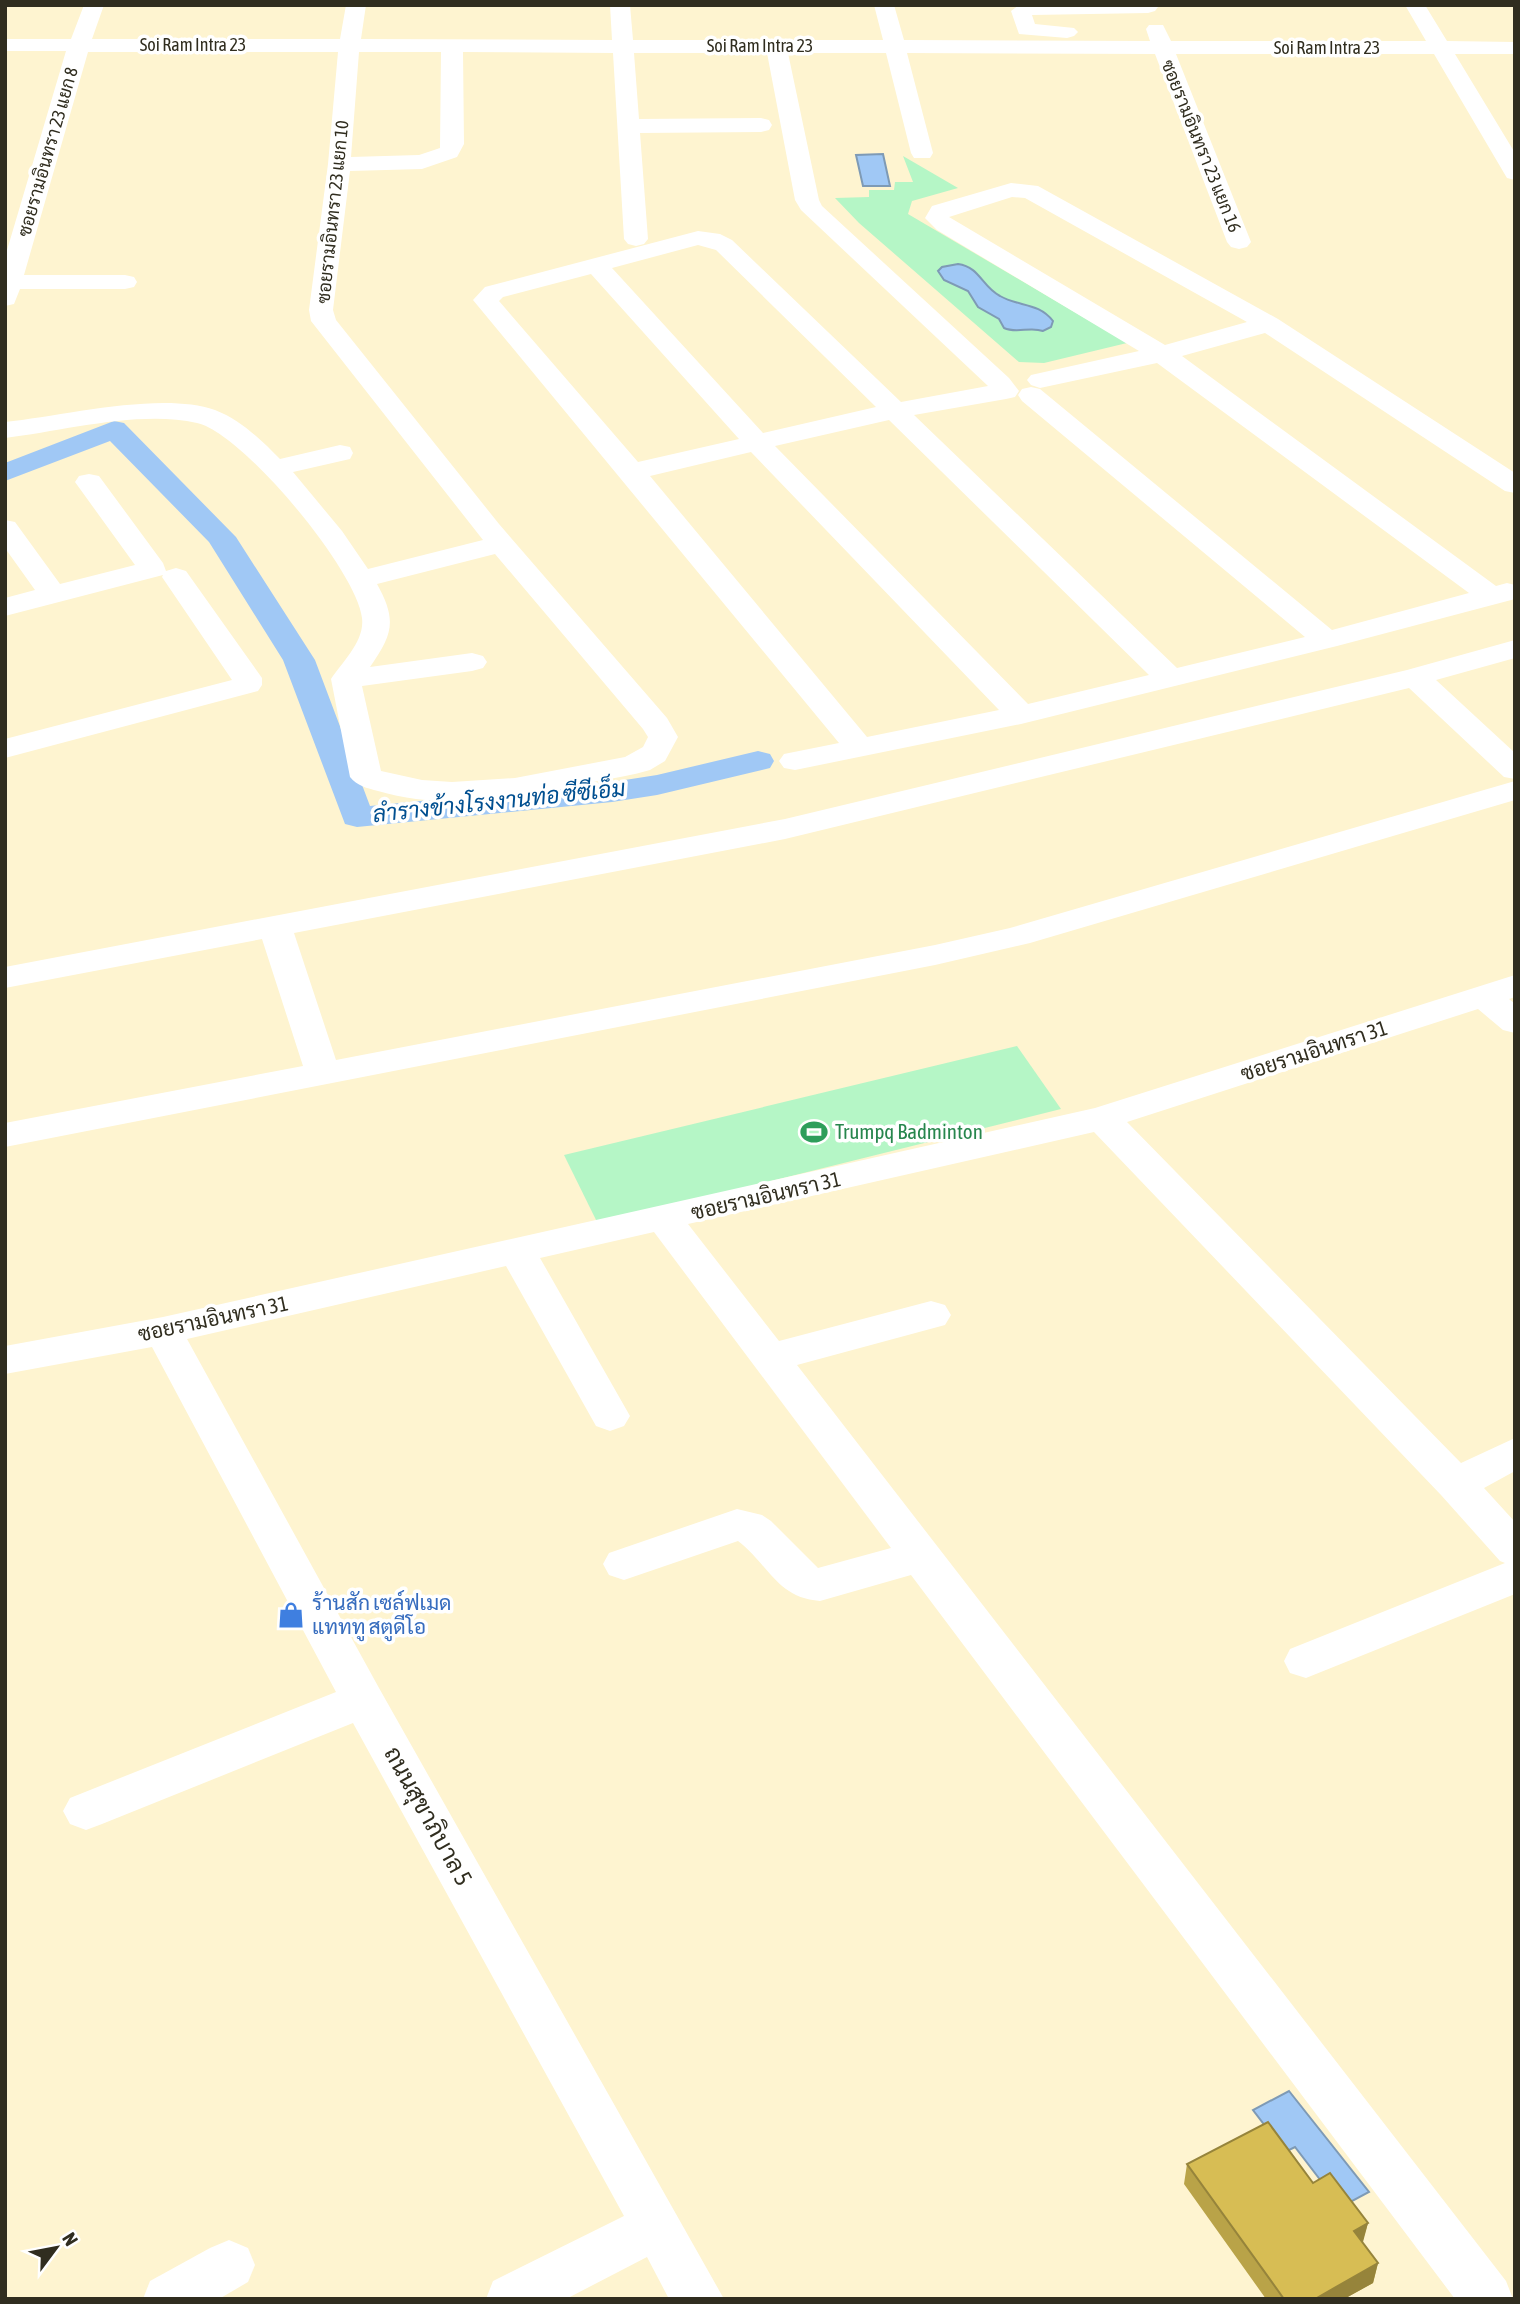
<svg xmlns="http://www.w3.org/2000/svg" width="1520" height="2304" font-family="'Asap Condensed',Sarabun,sans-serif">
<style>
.green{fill:#b5f6c6}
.water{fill:#a0c8f5;stroke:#7e9ab5;stroke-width:2}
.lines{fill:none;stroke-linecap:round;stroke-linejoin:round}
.canal{fill:#a0c8f5;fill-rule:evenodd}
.minor{fill:#fff;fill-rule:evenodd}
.wall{fill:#b9a348}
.shaded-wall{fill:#96843b}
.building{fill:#d7bd54;stroke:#96843b;stroke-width:2}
.labels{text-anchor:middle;stroke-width:7;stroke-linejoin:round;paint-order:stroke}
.far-street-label{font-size:18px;fill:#302d1f;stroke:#fff}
.street-label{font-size:21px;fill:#302d1f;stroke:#fff}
.leisure-label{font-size:21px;fill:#27864d;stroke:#fff;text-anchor:start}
.shop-label{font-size:21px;fill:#366cbe;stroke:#fff;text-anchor:start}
.water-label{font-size:23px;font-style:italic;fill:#004f90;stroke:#fff}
.near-street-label{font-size:24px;fill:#302d1f;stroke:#fff}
</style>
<rect width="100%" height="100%" fill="#fef4d0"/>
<g class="green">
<polygon points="903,156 958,188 912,201 908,214 1127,343 1044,363 1019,362 859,223 835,198 869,197 869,190 894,190 895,182 913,182"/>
<polygon points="1017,1046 1061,1109 598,1224 564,1155"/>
</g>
<g class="water">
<polygon points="883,154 890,186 863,186 856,155"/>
<path d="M 958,264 C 980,267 982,287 1000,296 C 1019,307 1038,302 1053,321 L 1051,327 L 1043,331 C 1030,326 1017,334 1004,328 L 999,319 L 978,307 L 968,291 L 944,280 L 938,271 L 942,267 Z"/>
<polygon points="1289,2091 1369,2192 1341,2207 1295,2147 1285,2152 1253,2110"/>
</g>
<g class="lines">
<polygon class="canal" points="114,421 124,423 236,537 315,660 370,806 612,782 657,775 758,751 770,754 774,761 770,768 657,795 612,802 357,827 345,824 283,660 209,542 110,441 5,481 5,463"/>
<g class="minor">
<path d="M 84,5 L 104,5 L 92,39 L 340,39 L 346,5 L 366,5 L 361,39 L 612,40 L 610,5 L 630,5 L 633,40 L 883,40 L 874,5 L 894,5 L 904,40 L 1150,41 L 1146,29 L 1149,25 L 1163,25 L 1171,41 L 1426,41 L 1405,5 L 1425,5 L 1447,41 L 1515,42 L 1515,54 L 1455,54 L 1515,153 L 1515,180 L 1507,178 L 1504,173 L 1434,54 L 1176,54 L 1251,242 L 1247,247 L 1239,249 L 1231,247 L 1227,242 L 1155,54 L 907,53 L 933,153 L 930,158 L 914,158 L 911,153 L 886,53 L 788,53 L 819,200 L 822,206 L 1009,378 L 1019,391 L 1015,397 L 1006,399 L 914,415 L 1177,668 L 1305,637 L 1022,401 L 1018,395 L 1022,389 L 1031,387 L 1040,389 L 1332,630 L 1469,593 L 1157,363 L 1040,388 L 1031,385 L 1027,380 L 1031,375 L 1139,351 L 937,230 L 925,218 L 932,206 L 1011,183 L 1038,186 L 1278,319 L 1515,473 L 1515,493 L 1505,491 L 1265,333 L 1182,356 L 1496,586 L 1507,583 L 1515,585 L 1515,599 L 1337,646 L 1021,724 L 795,770 L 784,768 L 779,761 L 784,754 L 839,743 L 473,300 L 485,287 L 698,231 L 720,234 L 732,240 L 901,402 L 988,386 L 801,210 L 795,200 L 767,53 L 634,53 L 639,119 L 761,118 L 769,120 L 772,125 L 769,130 L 761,132 L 640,133 L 648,239 L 644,244 L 636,246 L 628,244 L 624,239 L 613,53 L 463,52 L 464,144 L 457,157 L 422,169 L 350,171 L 333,310 L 336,320 L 499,524 L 667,718 L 678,737 L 665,761 L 650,770 C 633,775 615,778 598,781 C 527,797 449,812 378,791 C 367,788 357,786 350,777 L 331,679 C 342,662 365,641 362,618 C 357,571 243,433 197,423 C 139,410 64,431 5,438 L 5,422 C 64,416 161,391 215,410 C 241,420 261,440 280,459 L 340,445 L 350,447 L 353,453 L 350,459 L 293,472 L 342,531 L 368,569 L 483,540 L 311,321 L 309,310 L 328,164 L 338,52 L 88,52 L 24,275 L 125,275 L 134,277 L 137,282 L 134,287 L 125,289 L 20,289 L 14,304 L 5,306 L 5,257 L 66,51 L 5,51 L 5,39 L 71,39 ZM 359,52 L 441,52 L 440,148 L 419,155 L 351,157 ZM 1012,197 L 1025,198 L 1247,322 L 1165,345 L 949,217 ZM 698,245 L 716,250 L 876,407 L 763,433 L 612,268 ZM 591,274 L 739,439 L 638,462 L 499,301 L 503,297 ZM 889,420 L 1149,675 L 1028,704 L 775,446 ZM 751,452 L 999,710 L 867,737 L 650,476 ZM 495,554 L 643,729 L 648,737 L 643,747 L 625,757 L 515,778 L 452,782 L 422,780 L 381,771 L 362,686 L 472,671 L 483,668 L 487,662 L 483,656 L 472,653 L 370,667 C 393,634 397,620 377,584 Z"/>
<polygon points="1019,5 1157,5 1158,7 1155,11 1148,13 1032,15 1035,24 1074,28 1078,32 1074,36 1067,38 1019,34 1011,11"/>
<polygon points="89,474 99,476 163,563 166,571 176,568 186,571 262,678 262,685 258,691 5,758 5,739 232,680 162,577 163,575 5,616 5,598 35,590 5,548 5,520 15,522 60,584 135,565 75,482 79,476"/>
<polygon points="1515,640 1515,658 1436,680 1515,753 1515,779 1504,777 1409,688 785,839 294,933 336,1060 935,945 1010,928 1515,781 1515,800 1030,943 935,965 5,1147 5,1123 303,1066 262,939 5,988 5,967 785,819 1407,670"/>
<path d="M 1515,975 L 1515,997 L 1509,999 L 1515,1004 L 1515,1033 L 1503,1030 L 1478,1009 L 1127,1122 L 1461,1463 L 1515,1438 L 1515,1471 L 1484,1488 L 1515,1522 L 1515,1594 L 1306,1678 L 1290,1673 L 1284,1661 L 1290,1649 L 1505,1563 L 1500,1561 L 1441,1495 L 1094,1132 L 688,1224 L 779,1341 L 931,1301 L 945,1305 L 951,1315 L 945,1325 L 797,1365 L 1506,2281 L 1513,2299 L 1455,2299 L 911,1575 L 820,1601 C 777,1598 769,1565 738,1541 L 624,1580 L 609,1575 L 603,1564 L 609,1553 L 737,1509 L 762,1515 L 771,1521 L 818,1568 L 891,1548 L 654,1232 L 540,1258 L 630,1416 L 624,1426 L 610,1431 L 596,1426 L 506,1266 L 187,1339 L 379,1688 L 724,2299 L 669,2299 L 647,2257 L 566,2299 L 486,2299 L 493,2281 L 624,2216 L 353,1723 L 102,1824 L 86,1830 L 70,1824 L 63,1811 L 70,1798 L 336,1692 L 152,1347 L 5,1374 L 5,1346 L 163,1317 L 1095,1108 Z"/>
<polygon points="229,2240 248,2248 255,2265 248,2282 219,2299 143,2299 150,2281 210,2248"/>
</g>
</g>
<polygon class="wall" points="1187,2164 1313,2183 1368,2223 1362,2243 1378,2263 1373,2283 1344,2299 1266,2299 1184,2184"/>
<g class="shaded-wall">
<polygon points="1368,2223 1363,2242 1349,2250 1354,2231"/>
<polygon points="1378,2263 1373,2283 1344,2299 1315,2299"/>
</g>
<polygon class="building" points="1268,2122 1313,2183 1330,2173 1368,2223 1354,2231 1378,2263 1315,2299 1284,2299 1187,2164"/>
<defs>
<g id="stadium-bare" transform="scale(2.1)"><path d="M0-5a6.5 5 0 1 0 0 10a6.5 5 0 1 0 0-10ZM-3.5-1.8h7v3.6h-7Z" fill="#2e9e5b" stroke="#fff" stroke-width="2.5" paint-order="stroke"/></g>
<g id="shop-bare" transform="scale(2.1)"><path d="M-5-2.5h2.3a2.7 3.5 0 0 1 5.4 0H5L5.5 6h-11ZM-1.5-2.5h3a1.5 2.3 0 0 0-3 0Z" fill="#3f7fe0" stroke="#fff" stroke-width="2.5" paint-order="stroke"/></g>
</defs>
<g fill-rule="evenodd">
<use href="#stadium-bare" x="814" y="1132"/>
<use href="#shop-bare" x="291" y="1615"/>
</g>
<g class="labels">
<g class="far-street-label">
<text x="193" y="51">Soi Ram Intra 23</text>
<text x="760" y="52">Soi Ram Intra 23</text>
<text x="1327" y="54">Soi Ram Intra 23</text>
<text transform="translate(1201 146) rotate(68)" y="6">ซอยรามอินทรา 23 แยก 16</text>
<text transform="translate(48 152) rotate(-74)" y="6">ซอยรามอินทรา 23 แยก 8</text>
<text transform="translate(333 212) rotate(-84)" y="6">ซอยรามอินทรา 23 แยก 10</text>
</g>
<g class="street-label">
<text transform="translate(1314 1051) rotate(-18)" y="7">ซอยรามอินทรา 31</text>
<text transform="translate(766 1196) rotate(-13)" y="7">ซอยรามอินทรา 31</text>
<text transform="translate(213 1319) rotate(-12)" y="7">ซอยรามอินทรา 31</text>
</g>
<g class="leisure-label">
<text x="835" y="1139">Trumpq Badminton</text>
</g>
<g class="shop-label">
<text x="312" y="1610">ร้านสัก เซล์ฟเมด<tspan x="312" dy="24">แทททู สตูดีโอ</tspan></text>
</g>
<g class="water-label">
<text transform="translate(499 801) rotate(-6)" y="8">ลำรางข้างโรงงานท่อ ซีซีเอ็ม</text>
</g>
<g class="near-street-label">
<text transform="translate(428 1816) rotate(61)" y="8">ถนนสุขาภิบาล 5</text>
</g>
</g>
<rect width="1520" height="2304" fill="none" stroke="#302d1f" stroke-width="14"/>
<g transform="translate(56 2248) rotate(58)" stroke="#ffffff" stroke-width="5" paint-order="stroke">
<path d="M0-5L12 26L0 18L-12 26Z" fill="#302d1f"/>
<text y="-10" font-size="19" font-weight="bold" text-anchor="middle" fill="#302d1f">N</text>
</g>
</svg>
